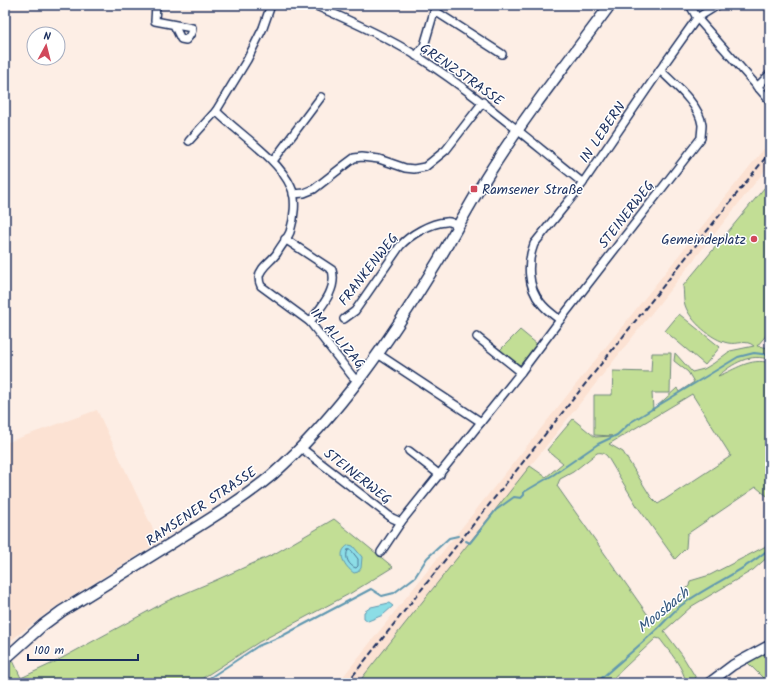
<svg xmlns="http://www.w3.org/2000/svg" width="775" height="688" font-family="Kalam,sans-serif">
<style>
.built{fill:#fce2d3}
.green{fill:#c2de95;stroke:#6e867a;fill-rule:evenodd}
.water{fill:#8cdde6;stroke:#5f97b0}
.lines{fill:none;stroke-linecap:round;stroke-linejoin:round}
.shore{stroke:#487594;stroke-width:1}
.stream{stroke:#5f97b0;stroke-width:2}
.minor-casing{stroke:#1b2f5e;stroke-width:10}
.tertiary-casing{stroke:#1b2f5e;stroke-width:12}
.secondary-casing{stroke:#1b2f5e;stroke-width:13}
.minor{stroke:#fff;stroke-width:7}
.tertiary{stroke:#fff;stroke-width:9}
.secondary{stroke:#fff;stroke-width:10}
.rail{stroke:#1b2f5e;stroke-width:2;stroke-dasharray:6 3;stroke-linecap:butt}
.poi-dot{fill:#d1495b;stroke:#fff;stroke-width:1.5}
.labels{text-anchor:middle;stroke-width:3;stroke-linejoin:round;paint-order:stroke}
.street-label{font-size:14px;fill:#1b2f5e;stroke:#fff}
.poi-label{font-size:14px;fill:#1b2f5e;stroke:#fff;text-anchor:start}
.water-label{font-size:15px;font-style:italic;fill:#375a80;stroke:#fff}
</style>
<rect width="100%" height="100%" fill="#fdeee5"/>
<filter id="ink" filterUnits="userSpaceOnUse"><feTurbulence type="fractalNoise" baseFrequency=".025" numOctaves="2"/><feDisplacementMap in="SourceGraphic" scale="8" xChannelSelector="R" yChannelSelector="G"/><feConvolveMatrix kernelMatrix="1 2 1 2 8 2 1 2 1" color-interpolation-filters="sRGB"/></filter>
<g filter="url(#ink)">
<g class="built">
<polygon points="770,141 770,164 358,683 338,683"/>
<polygon points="97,410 159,542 52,609 5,645 5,443"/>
</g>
<g class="green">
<path d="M 770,181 L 770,331 L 757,346 L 770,348 L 770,360 C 751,352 732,364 718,376 C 735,370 750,357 770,363 L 770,490 L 767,496 L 756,487 L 687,534 L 686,548 L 675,559 L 637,506 L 607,456 C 604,453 601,452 597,453 L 573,472 L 560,479 L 557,486 L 650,618 L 658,618 L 689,586 L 690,581 L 710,575 L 770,544 L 770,555 L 753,570 L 692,606 L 664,631 L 682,655 L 699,683 L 686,683 C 683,666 670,653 660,639 L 656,638 L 611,680 L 612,683 L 358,683 L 530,466 L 546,477 L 563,463 L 547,450 L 573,419 L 595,437 L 612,436 L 594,435 L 594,395 L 612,395 L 613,371 L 651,372 L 652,353 L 671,353 L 670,393 L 652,393 L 653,410 L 677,388 L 679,392 L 694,382 L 688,372 L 674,361 L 675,353 L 692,372 L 704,369 L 714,363 L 730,351 L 754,346 C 746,339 738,345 728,343 C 712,340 690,321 685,305 C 683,300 684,292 683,286 ZM 692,394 L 731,456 L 658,504 L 651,497 L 623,452 L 609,444 Z"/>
<polygon points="679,314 720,347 705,365 665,331"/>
<polygon points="520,330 537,344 520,365 497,353"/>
<polygon points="334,519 393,567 351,593 259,642 195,683 5,683 5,659 10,654 21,678 53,663 167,601 214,581 274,554"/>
<polygon points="770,649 770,683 768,683 747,662"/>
</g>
<g class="water">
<path d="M 349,545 L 353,546 L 362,557 L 361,568 L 358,572 L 354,573 C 345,567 335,552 349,545 Z"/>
<polygon points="389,603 393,606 383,615 368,621 364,618 364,612 371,607"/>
</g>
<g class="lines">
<path class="shore" d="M 348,550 L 351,550 L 358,559 L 358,566 L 356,568 C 349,566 344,557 348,550 Z"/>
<g class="stream">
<polyline points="466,541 470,543 496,510 514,497 521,498 524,495 524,492 553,475 598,444 617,435 631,422 738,357 754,353 770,355"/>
<polyline points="202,683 258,646 282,636 371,589 382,596 394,593 415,577 427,558 449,538 458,536"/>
<path d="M 596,683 C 616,665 637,648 656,630 C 665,622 673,611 683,604 C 711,584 744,571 770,548"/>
</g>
<g class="minor-casing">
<g id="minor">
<path d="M 156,5 L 155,21 L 192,28 C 192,33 190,36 186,40 L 181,39 L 174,25"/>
<path d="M 314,5 C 349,20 385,36 417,56 C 476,94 529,140 583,183"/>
<polyline points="690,5 697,18 770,101"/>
<polyline points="435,11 502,54"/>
<polyline points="416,56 424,46 436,5"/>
<polyline points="757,87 770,74"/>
<path d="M 216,111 C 239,134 278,158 291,187 C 297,199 294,219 290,232 C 287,239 281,246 277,253 C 272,261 260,267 259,277 C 259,280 260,284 261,286 L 310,322 L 353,377 L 358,380"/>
<polyline points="189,141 216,111 247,60 263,28 271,5"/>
<polyline points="273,161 321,97"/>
<polyline points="293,194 304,193 314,189 346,164 354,158 362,157 379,159 405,168 414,169 425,167 446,150 483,102"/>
<path d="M 285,239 L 332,270 C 338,290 320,308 310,322"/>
<path d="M 344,319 L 355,311 L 400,246 C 410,235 430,223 446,222 C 450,221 455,224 458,226"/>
<path d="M 560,320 C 553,314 546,310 541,303 C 527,287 527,262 534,244 L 580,187 L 660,70 L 697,18 L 718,5"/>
<polyline points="477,337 521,372"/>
<polyline points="378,354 481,422"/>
<polyline points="300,447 392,518 401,522"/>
<polyline points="409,451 440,475"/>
<path d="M 381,552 L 401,522 L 521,372 L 560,320 L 701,138 C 701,134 702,129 702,125 C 700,105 673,83 660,70"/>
</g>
</g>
<g class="tertiary-casing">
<polyline id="tertiary" points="709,683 733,665 770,645"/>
</g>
<g class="secondary-casing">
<path id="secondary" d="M 5,659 L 43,625 L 62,611 C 100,588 138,564 175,541 C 208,520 242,500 272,475 C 339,416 392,337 438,261 C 454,234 469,205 486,178 C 523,118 568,62 610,5"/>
</g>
<use href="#minor" class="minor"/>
<use href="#tertiary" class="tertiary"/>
<use href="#secondary" class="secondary"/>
<polyline class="rail" points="347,683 770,152"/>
</g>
</g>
<g class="poi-dot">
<rect x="470" y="185" width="8" height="8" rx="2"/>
<circle cx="754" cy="239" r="4"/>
</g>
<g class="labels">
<g class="street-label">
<text transform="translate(462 74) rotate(35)" y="5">GRENZSTRASSE</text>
<text transform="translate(602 132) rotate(-56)" y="5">IN LEBERN</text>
<text transform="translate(626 214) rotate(-52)" y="5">STEINERWEG</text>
<text transform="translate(368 269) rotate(-52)" y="5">FRANKENWEG</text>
<text transform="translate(338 338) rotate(49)" y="5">IM ALLIZAG</text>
<text transform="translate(358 476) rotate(38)" y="5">STEINERWEG</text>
<text transform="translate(201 506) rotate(-34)" y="5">RAMSENER STRASSE</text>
</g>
<g class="poi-label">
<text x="482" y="194">Ramsener Straße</text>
<text x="746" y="244" text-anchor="end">Gemeindeplatz</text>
</g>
<g class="water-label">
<text transform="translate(663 610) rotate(-39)" y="5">Moosbach</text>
</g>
</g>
<rect width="775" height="688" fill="none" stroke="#fff" stroke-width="20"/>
<rect x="10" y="10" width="755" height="668" fill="none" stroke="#1b2f5e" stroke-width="1.5" filter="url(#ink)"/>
<g transform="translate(46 46) rotate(7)"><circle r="19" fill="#ffffff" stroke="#a4acbf"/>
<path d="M0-3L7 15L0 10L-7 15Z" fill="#d1495b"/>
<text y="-6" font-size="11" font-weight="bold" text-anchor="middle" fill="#1b2f5e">N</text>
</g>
<path d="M28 654v6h110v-6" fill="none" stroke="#1b2f5e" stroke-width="2"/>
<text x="34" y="654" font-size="12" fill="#1b2f5e" stroke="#ffffff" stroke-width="3" paint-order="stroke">100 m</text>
</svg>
